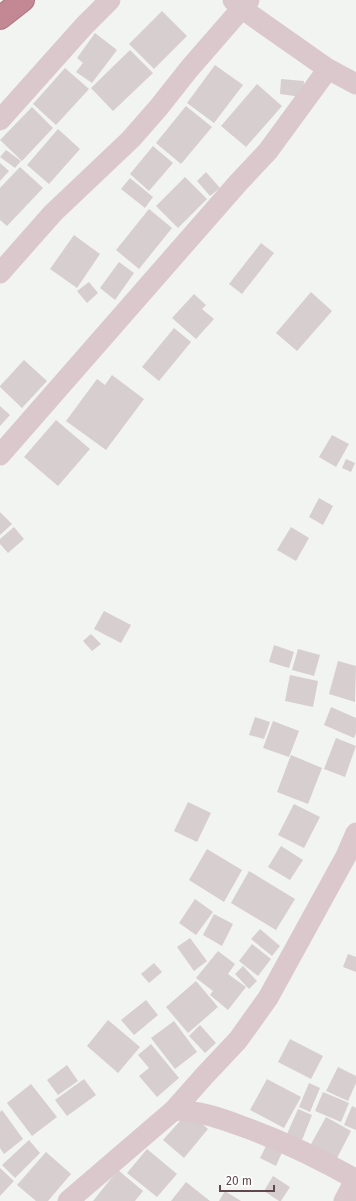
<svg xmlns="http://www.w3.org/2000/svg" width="356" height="1201" font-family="'Fira Sans',sans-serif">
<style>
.building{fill:#d7ced0}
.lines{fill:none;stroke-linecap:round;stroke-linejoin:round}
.highway-casing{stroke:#ae737f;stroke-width:24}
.minor{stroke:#dac8cd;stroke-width:21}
.highway{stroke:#c28894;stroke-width:22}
</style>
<rect width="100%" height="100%" fill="#f2f4f2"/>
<g class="building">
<polygon points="162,11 187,36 154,69 129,44"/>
<polygon points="95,33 117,50 92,83 76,72 83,63 77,58"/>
<polygon points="130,50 153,73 113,111 91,88"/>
<polygon points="215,65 243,85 214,123 187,103"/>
<polygon points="65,68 89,89 56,125 33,104"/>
<polygon points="281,79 304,81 302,97 280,94"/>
<polygon points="257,84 282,106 246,147 221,126"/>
<polygon points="186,106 212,127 181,164 156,143"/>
<polygon points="32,107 53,128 22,161 0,140"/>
<polygon points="58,129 80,149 49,184 27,165"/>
<polygon points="153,146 173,163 149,191 130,174"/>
<polygon points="6,150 21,161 15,168 0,157"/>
<polygon points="0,163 9,171 0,181"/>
<polygon points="20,167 43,188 7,226 0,220 0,188"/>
<polygon points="206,172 220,188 210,196 197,181"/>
<polygon points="185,177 207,199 178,228 156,206"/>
<polygon points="130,178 153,197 145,208 121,189"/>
<polygon points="149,209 172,228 139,269 116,250"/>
<polygon points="74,235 100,254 77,288 50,269"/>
<polygon points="261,243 274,253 242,294 229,284"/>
<polygon points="119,262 134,273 115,300 100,288"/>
<polygon points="89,282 98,293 87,303 77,291"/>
<polygon points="311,292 332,311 297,351 276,333"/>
<polygon points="194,294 206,305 202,309 214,319 196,339 172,318"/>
<polygon points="174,328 191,342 159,381 142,367"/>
<polygon points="24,360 47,381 22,408 0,387 0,386"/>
<polygon points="112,375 144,399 106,450 66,421 97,379 105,385"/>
<polygon points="0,406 10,415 0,426"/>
<polygon points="56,420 90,449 58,486 24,457"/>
<polygon points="332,435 349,444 336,467 319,457"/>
<polygon points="346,459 355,463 351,472 342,468"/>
<polygon points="319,498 333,506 323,525 309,517"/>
<polygon points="0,512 12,524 0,535"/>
<polygon points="14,527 24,539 8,553 0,544 0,539"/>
<polygon points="291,527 309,538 296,561 277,550"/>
<polygon points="104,611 131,625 121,643 94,629"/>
<polygon points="91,634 101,644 92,651 83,641"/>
<polygon points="274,645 294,652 289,668 269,662"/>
<polygon points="298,649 320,655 314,676 292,670"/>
<polygon points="338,661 356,666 355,702 329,694"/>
<polygon points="290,675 318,681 313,707 285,701"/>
<polygon points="331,707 356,718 356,733 354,738 324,725"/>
<polygon points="255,717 270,722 264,739 249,735"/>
<polygon points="273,721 299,731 289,757 263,748"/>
<polygon points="336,738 356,746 345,777 324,769"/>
<polygon points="291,755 322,768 308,804 277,792"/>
<polygon points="188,802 211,813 197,842 174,831"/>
<polygon points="294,804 320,817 304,848 278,835"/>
<polygon points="281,846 303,860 290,880 268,867"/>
<polygon points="207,849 242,870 224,902 189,880"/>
<polygon points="249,871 295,899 276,930 231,903"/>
<polygon points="195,899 213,912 196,935 179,923"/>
<polygon points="214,914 233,924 222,946 203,935"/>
<polygon points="260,929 280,946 272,956 251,939"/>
<polygon points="190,938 207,961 194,971 177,947"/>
<polygon points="252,944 271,959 258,976 239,961"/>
<polygon points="218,951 235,964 228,974 246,987 228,1010 210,995 213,991 196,978"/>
<polygon points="348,954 356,957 356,972 343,967"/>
<polygon points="154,963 162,972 149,983 141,974"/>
<polygon points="243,966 257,981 249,989 235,974"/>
<polygon points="196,981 218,1007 188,1033 166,1007"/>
<polygon points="146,1000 158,1015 134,1035 121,1020"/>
<polygon points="108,1020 140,1047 118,1073 87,1046"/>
<polygon points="174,1021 197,1052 175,1069 151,1038"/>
<polygon points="200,1025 216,1043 205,1053 189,1036"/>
<polygon points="290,1039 323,1056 311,1079 278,1062"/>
<polygon points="151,1044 179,1078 157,1097 139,1076 149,1068 138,1055"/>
<polygon points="67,1065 78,1081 58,1095 47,1080"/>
<polygon points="338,1067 356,1076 356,1083 348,1101 326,1091"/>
<polygon points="84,1079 96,1095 67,1116 55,1100"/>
<polygon points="267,1079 301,1097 284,1128 250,1110"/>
<polygon points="309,1083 320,1088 310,1112 299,1107"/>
<polygon points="31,1084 57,1117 32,1136 7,1103"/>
<polygon points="323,1092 349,1103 341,1122 315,1111"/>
<polygon points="352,1106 356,1108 356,1130 344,1125"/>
<polygon points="298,1109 312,1115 302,1140 287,1134"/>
<polygon points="2,1110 23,1139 4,1154 0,1148 0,1112"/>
<polygon points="188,1112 208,1129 184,1158 163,1140"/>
<polygon points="326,1117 351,1131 336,1160 310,1146"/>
<polygon points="29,1140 40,1153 15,1178 2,1165"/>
<polygon points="269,1140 284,1148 276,1166 260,1158"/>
<polygon points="147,1149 177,1174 157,1197 127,1173"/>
<polygon points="46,1152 71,1174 48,1201 36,1201 17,1185"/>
<polygon points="0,1168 14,1181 0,1196"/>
<polygon points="118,1170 143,1191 135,1201 93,1201"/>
<polygon points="273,1176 290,1187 281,1201 279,1201 264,1191"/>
<polygon points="186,1182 210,1201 171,1201"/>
<polygon points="225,1191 241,1201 219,1201"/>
</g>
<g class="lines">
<g class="highway-casing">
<polyline id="highway" points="0,18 23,0"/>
</g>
<g class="minor">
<polyline points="233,0 241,8 328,69 356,84"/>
<polyline points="0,120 84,26 110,0"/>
<polyline points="0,273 53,213 131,139 159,107 189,69 249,0"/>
<polyline points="0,455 238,183 268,151 328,69"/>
<path d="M 174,1110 C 200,1111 220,1118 244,1127 C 283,1141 320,1159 355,1179"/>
<polyline points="68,1201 174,1110 205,1075 238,1040 268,998 346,856 356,833"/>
<polyline points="344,1201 356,1178"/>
</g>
<use href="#highway" class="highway"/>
</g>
<path d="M220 1185v6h54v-6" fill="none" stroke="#61484f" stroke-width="2"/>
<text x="226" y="1185" font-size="12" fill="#61484f" stroke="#ffffff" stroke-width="3" paint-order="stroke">20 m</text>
</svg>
